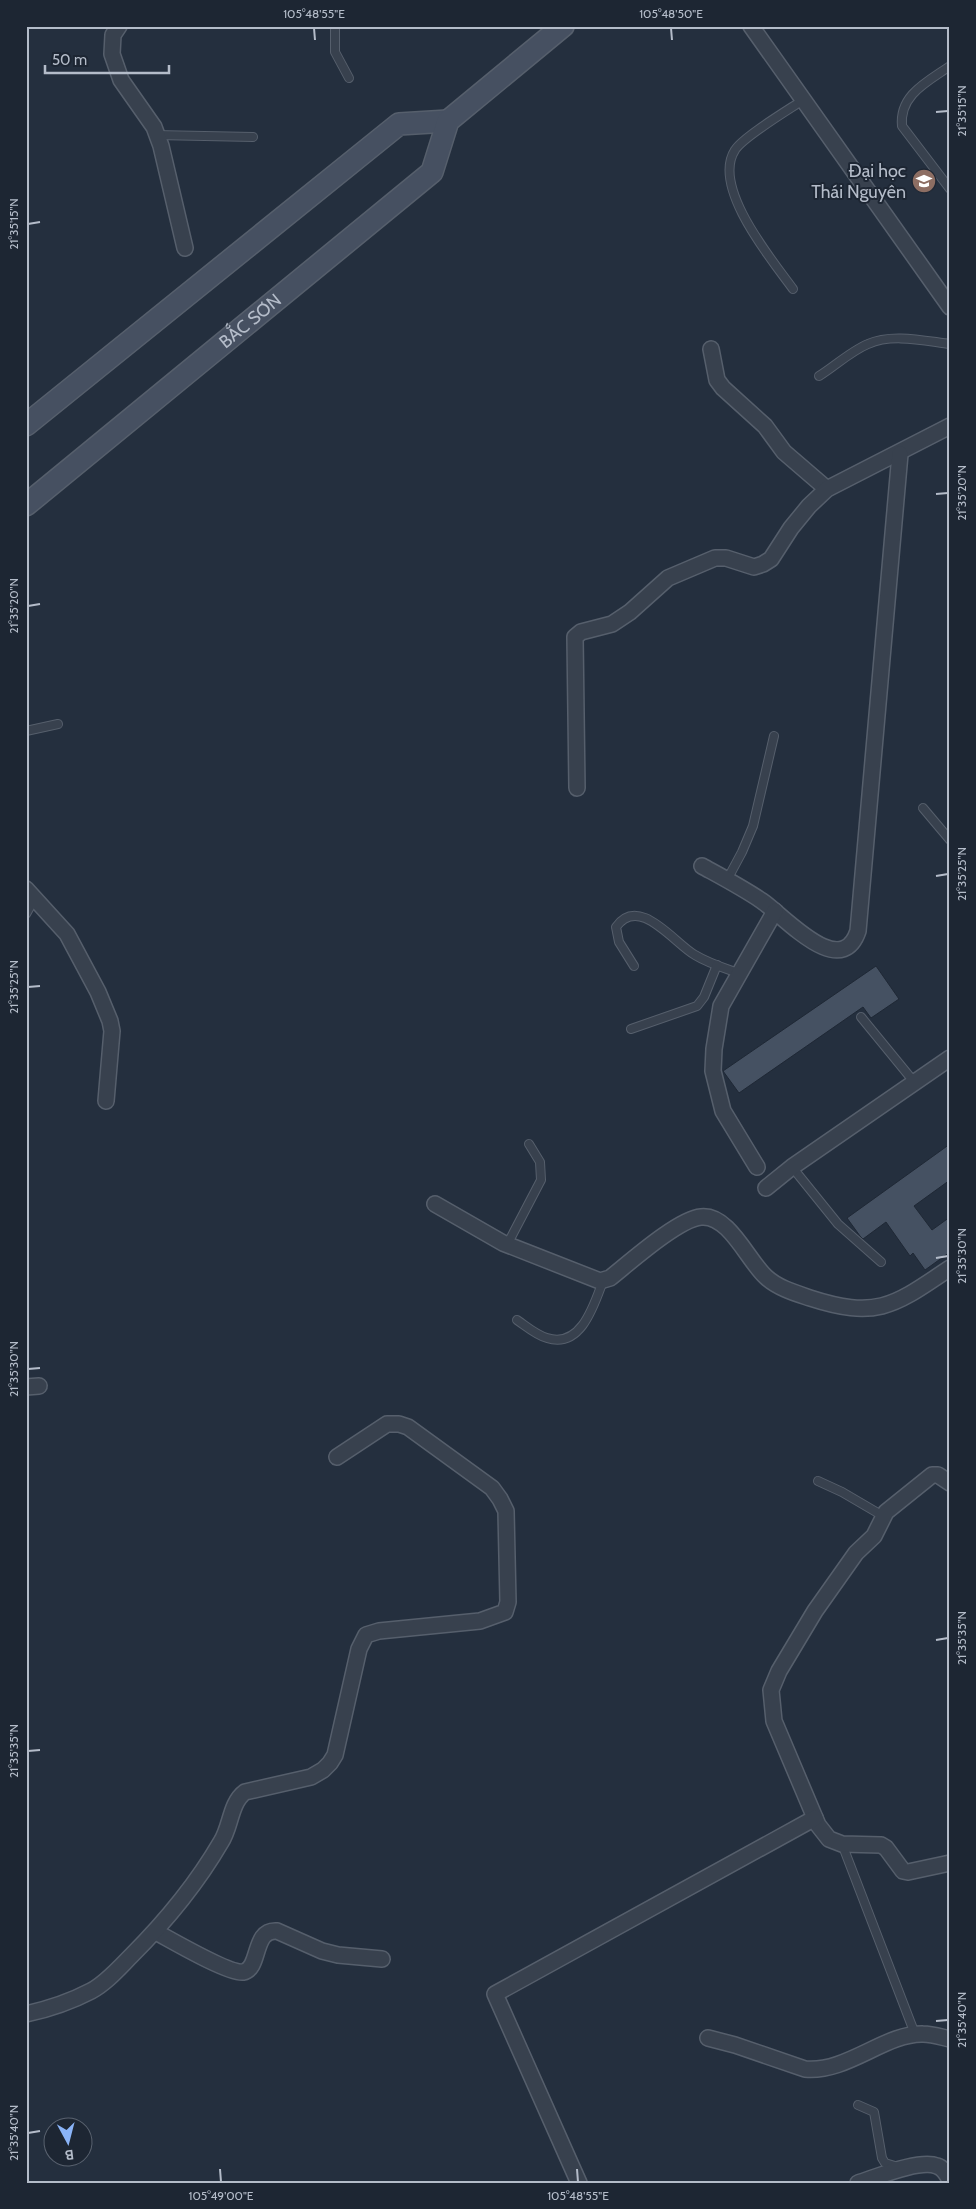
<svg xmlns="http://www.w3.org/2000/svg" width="976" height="2209" font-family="Cabin,sans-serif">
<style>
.building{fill:#455162;stroke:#1f2835}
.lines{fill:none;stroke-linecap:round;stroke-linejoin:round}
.lane-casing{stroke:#565f6c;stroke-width:10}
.street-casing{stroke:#565f6c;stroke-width:18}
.secondary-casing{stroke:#565f6c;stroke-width:24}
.lane{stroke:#38414e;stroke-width:8}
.street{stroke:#38414e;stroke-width:15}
.secondary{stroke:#465061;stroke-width:21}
.ticks{fill:none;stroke:#b4bcc9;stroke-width:2}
.labels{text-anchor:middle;stroke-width:4;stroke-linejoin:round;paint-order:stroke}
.poi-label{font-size:18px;fill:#b4bcc9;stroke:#1d2633;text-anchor:end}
.street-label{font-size:18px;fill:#b4bcc9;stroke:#1d2633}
.neatline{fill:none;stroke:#b4bcc9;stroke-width:2}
.ticks-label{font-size:12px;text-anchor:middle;fill:#b4bcc9}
</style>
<rect width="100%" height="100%" fill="#242f3e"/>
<g class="building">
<polygon points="876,966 899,999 871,1018 863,1007 739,1093 723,1071"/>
<polygon points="950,1144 950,1180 914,1206 932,1230 950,1217 950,1252 925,1270 913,1253 910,1256 886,1222 863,1239 860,1236 847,1218"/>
</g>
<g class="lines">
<g class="lane-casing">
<g id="lane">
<polyline points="335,26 335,52 349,78"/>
<path d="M 950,66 C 927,82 899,95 902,126 L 950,189"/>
<polyline points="156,135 253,137"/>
<path d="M 793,289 C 772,260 711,187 735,150 C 743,137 788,110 803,100"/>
<path d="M 819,376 C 835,366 851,351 868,344 C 892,333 925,341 950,344"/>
<polyline points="26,731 58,724"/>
<polyline points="923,808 950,840"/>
<polyline points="727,880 742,852 753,826 774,736"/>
<polyline points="26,914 35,898"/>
<path d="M 634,966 L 619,942 L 616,927 C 639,894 674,943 695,955 C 708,963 724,968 738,973"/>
<polyline points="861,1017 915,1083"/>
<polyline points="631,1029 697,1006 704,997 717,965"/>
<polyline points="792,1167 838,1224 881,1262"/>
<polyline points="507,1245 541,1180 540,1162 529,1144"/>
<path d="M 517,1320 C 526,1326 536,1335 547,1338 C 581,1349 594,1305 603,1281"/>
<polyline points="818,1481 842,1492 883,1516"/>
<polyline points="842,1844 915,2034"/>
<polyline points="858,2105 874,2112 882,2158 885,2163 898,2167"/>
</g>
</g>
<g class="street-casing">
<g id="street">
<polyline points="119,26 113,35 112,54 121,80 154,127 161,146 185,248"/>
<polyline points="751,26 950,307"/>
<polyline points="711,349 717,380 723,388 765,426 784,452 827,489"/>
<polyline points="577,788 575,637 581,632 612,624 630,612 668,578 715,558 726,558 754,567 763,564 771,559 791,528 809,506 827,489 950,426"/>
<path d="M 702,866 C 722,877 743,888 762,901 C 783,915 841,982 858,931 L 900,454"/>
<polyline points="26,889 67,934 98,992 110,1021 112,1031 106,1101"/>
<polyline points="757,1167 723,1111 713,1071 714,1049 721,1006 775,911"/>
<polyline points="766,1188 792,1167 950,1058"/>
<path d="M 435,1204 L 503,1243 L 600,1281 L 610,1278 C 629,1263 678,1219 701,1217 C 729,1214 748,1261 766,1277 C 778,1288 795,1293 810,1298 C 878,1320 895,1305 950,1268"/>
<polyline points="26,1387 39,1386"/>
<polyline points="950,1483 938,1475 932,1475 886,1512 874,1536 856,1553 815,1611 779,1671 771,1690 774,1721 818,1825 829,1839 842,1844 881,1845 886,1848 903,1871 908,1872 950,1863"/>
<path d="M 156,1932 C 171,1940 229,1974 243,1972 C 261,1969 252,1929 277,1931 L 322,1951 L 338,1955 L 382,1959"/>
<path d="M 26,2014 C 49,2009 70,2002 91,1991 C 106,1983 119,1968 131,1956 C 166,1921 196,1885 221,1842 C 231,1827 230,1803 245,1792 L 311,1777 L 323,1770 L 330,1763 L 335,1755 L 359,1649 L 366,1635 L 379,1631 L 480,1621 L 505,1612 L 508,1602 L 506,1511 L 500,1499 L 492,1488 L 408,1427 L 399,1424 L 387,1424 L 337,1457"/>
<path d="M 708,2038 L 735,2045 L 805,2069 C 847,2073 885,2033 923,2034 C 932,2034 941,2037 950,2039"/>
<polyline points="579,2183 495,1994 815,1818"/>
<path d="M 858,2183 C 877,2177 920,2159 937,2166 C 944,2168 947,2175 950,2180"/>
</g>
</g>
<g class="secondary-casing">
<g id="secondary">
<polyline points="26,425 399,124 448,121"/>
<path id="s1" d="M 26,505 L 432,172 L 448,121 L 563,26"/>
</g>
</g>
<use href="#lane" class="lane"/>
<use href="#street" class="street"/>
<use href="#secondary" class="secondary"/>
</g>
<path class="ticks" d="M 314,28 L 315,40M 671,28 L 672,40M 936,112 L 948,111M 28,224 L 40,222M 936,494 L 948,493M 28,606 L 40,604M 936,876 L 948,874M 28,987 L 40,986M 936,1258 L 948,1256M 28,1369 L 40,1368M 936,1640 L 948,1638M 28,1751 L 40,1750M 936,2021 L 948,2020M 28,2133 L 40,2131M 220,2169 L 221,2182M 577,2169 L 578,2182"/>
<defs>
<g id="university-disc" transform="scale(1.25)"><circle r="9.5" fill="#8d6e63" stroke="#1d2633"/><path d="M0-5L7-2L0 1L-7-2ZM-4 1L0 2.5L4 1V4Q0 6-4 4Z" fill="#fff"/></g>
</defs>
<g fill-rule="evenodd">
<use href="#university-disc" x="924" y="181"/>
</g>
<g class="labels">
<g class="poi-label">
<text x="906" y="177">Đại học<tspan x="906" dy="21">Thái Nguyên</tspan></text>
</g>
<g class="street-label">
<text dy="6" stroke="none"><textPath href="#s1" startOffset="290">BẮC SƠN</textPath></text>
</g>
</g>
<rect width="976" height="2209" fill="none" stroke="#1d2633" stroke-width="55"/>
<g transform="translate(68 2142) rotate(173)"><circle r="24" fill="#1d2633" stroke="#59626f"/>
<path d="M0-4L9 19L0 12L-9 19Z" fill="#8ab4f8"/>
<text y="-8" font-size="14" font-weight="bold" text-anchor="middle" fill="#b4bcc9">B</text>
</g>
<path d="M45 65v8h124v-8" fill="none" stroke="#b4bcc9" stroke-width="2.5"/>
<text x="52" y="65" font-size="15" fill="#b4bcc9" stroke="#1d2633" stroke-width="4" paint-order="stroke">50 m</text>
<rect x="28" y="28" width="920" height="2154" class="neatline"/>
<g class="ticks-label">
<text x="314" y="18">105°48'55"E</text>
<text x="671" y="18">105°48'50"E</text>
<text transform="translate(962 111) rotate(-90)" y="4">21°35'15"N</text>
<text transform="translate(14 224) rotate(-90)" y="4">21°35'15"N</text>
<text transform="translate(962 493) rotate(-90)" y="4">21°35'20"N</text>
<text transform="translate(14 606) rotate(-90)" y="4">21°35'20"N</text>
<text transform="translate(962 874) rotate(-90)" y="4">21°35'25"N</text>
<text transform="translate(14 987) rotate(-90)" y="4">21°35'25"N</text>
<text transform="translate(962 1256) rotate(-90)" y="4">21°35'30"N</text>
<text transform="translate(14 1369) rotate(-90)" y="4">21°35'30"N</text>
<text transform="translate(962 1638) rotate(-90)" y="4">21°35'35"N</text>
<text transform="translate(14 1751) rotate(-90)" y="4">21°35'35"N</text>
<text transform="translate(962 2020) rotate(-90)" y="4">21°35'40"N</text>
<text transform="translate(14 2133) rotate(-90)" y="4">21°35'40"N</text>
<text x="221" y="2200">105°49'00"E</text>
<text x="578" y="2200">105°48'55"E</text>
</g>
</svg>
